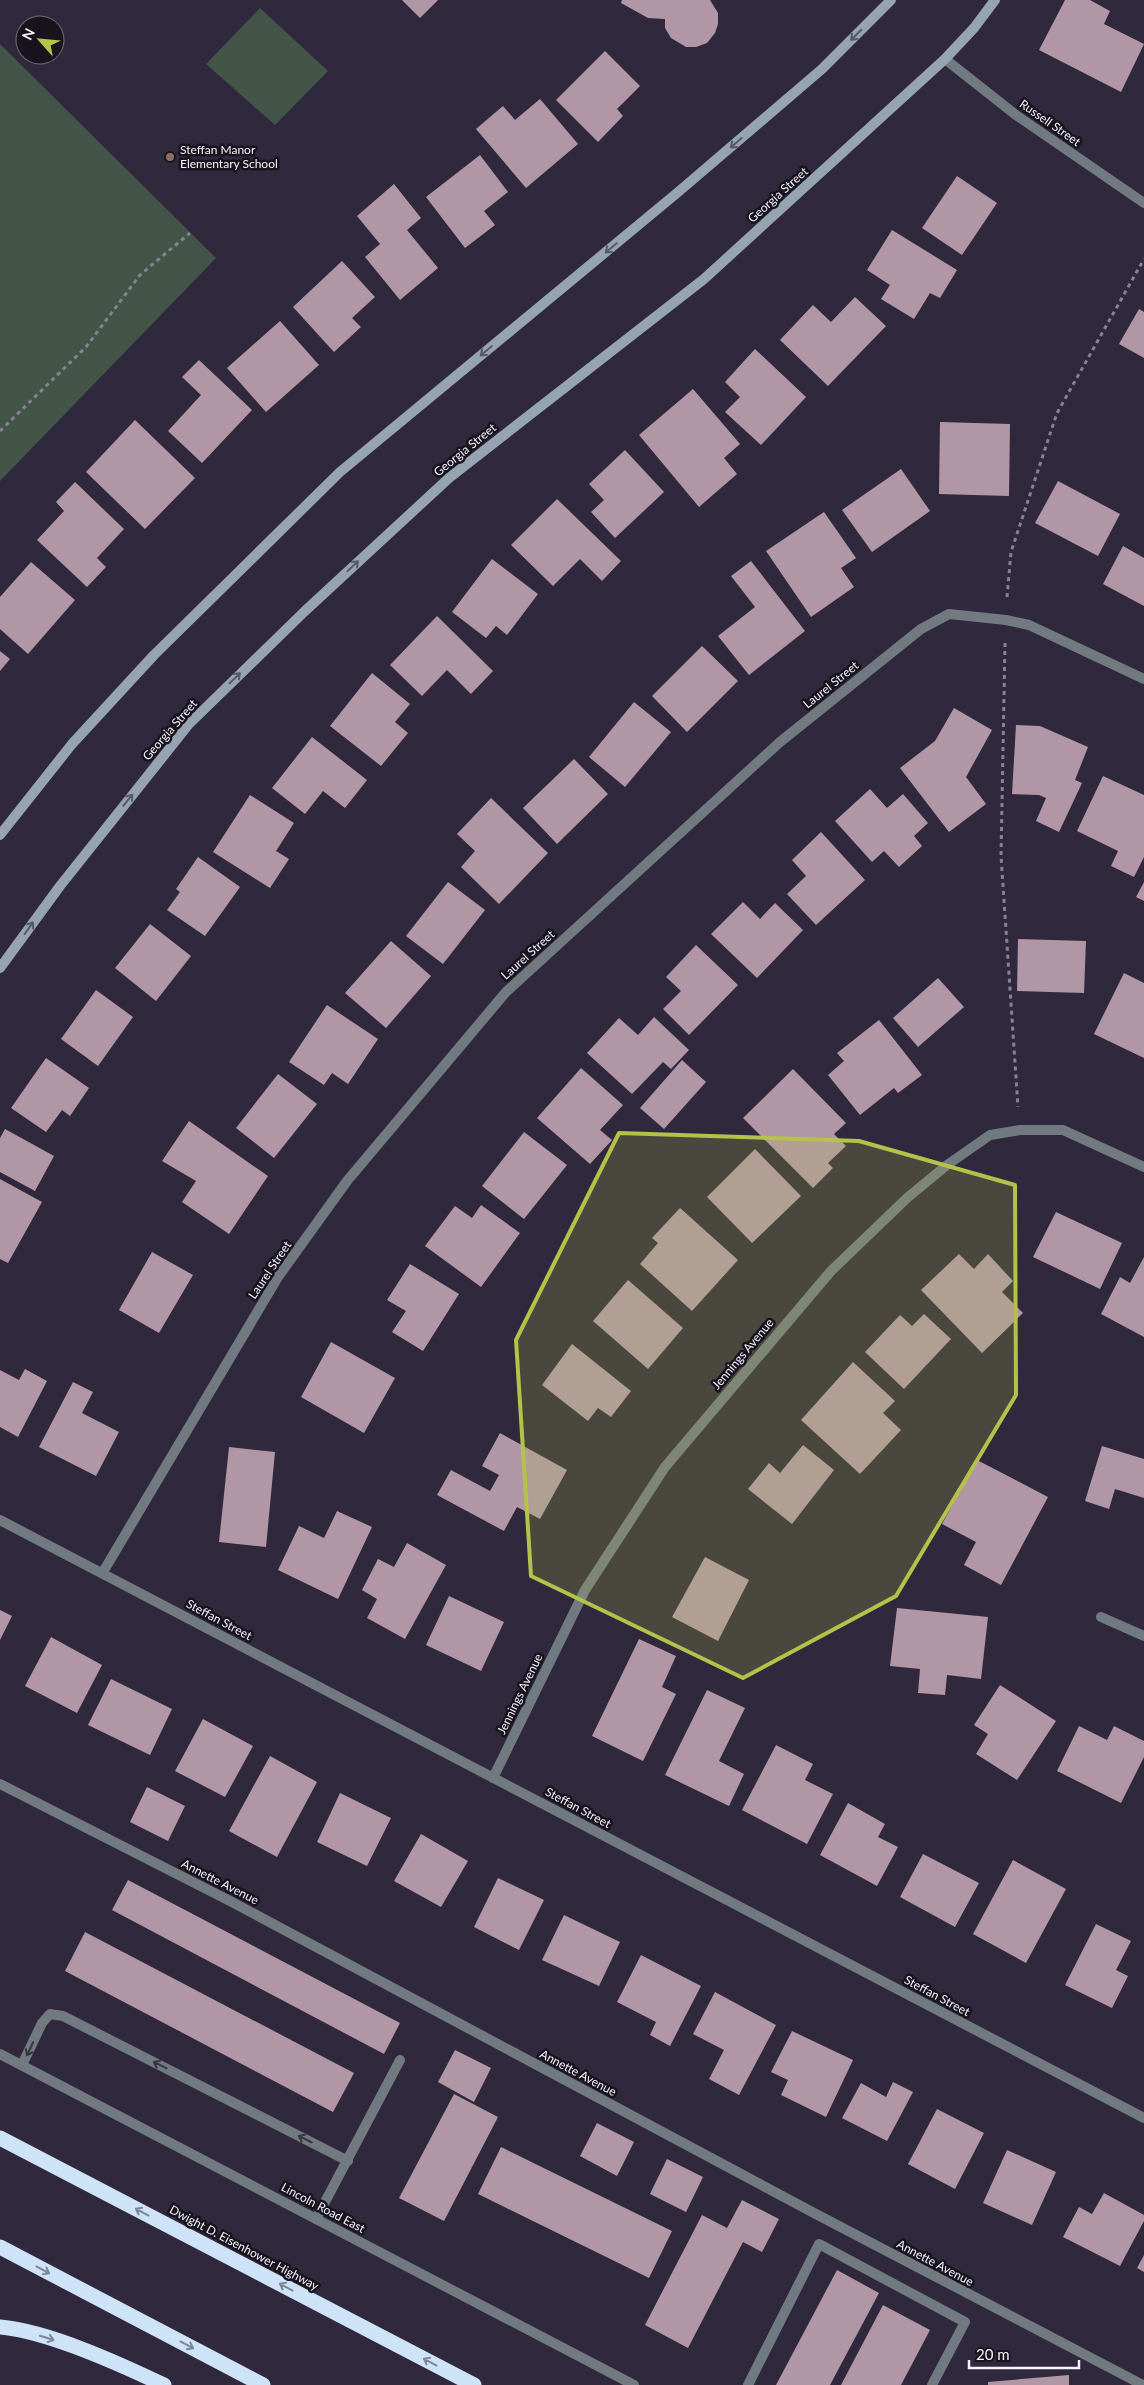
<svg xmlns="http://www.w3.org/2000/svg" width="1144" height="2385" font-family="Lato,sans-serif">
<style>
.green{fill:#425548}
.building{fill:#b197a6}
.lines{fill:none;stroke-linecap:round;stroke-linejoin:round}
.path{stroke:#878293;stroke-width:3;stroke-dasharray:4 4;stroke-linecap:butt}
.service{stroke:#717981;stroke-width:10}
.minor{stroke:#717981;stroke-width:10}
.tertiary{stroke:#717981;stroke-width:10}
.secondary{stroke:#96a4b1;stroke-width:10}
.motorway{stroke:#cee3f8;stroke-width:15}
.oneway{stroke:#565c67}
.oneway2{stroke:#363740}
.oneway3{stroke:#7c8695}
.marked{fill:#b4c24a;fill-opacity:0.2;stroke:#b4c24a;stroke-width:4;stroke-linejoin:round}
.education-dot{fill:#8d6e63;stroke:#17141d;stroke-width:2}
.labels{text-anchor:middle;stroke-width:5;stroke-linejoin:round;paint-order:stroke}
.street-label{font-size:12px;fill:#f5f2ff;stroke:#17141d}
.poi-label{font-size:12px;fill:#f5f2ff;stroke:#17141d;text-anchor:start}
</style>
<rect width="100%" height="100%" fill="#30293d"/>
<g class="green">
<polygon points="260,8 328,71 275,125 206,64"/>
<polygon points="0,44 216,258 0,481"/>
</g>
<g class="building">
<polygon points="402,0 438,0 420,18"/>
<polygon points="622,0 710,0 718,13 718,24 715,33 707,43 696,47 686,47 671,38 665,28 665,19 648,18 621,3"/>
<polygon points="1065,0 1090,0 1110,11 1104,24 1144,44 1121,92 1039,50"/>
<polygon points="605,51 640,86 617,109 623,116 598,142 556,100"/>
<polygon points="540,99 578,144 526,188 476,129 503,106 515,120"/>
<polygon points="480,155 508,192 484,211 495,225 465,248 426,197"/>
<polygon points="957,176 997,203 962,255 922,228"/>
<polygon points="394,184 421,218 407,230 438,268 400,300 365,257 380,244 357,216"/>
<polygon points="892,230 957,270 940,298 930,293 914,319 881,299 890,285 867,270"/>
<polygon points="342,261 375,297 352,318 361,327 334,352 293,307"/>
<polygon points="855,297 886,326 828,386 780,340 813,305 831,322"/>
<polygon points="1139,309 1144,312 1144,358 1119,344"/>
<polygon points="280,321 319,365 266,412 227,368"/>
<polygon points="755,349 806,397 761,445 725,412 740,397 725,382"/>
<polygon points="199,360 252,410 202,463 168,431 201,395 182,377"/>
<polygon points="693,389 740,444 724,458 737,474 699,507 639,435"/>
<polygon points="135,420 195,478 145,529 86,472"/>
<polygon points="940,422 1010,424 1009,496 939,494"/>
<polygon points="625,450 664,492 615,538 591,512 604,500 589,484"/>
<polygon points="901,469 930,511 872,552 842,510"/>
<polygon points="1058,481 1120,514 1098,556 1035,523"/>
<polygon points="75,482 124,529 97,558 106,567 87,587 37,540 64,511 56,502"/>
<polygon points="557,499 621,561 602,581 580,559 553,586 511,545"/>
<polygon points="824,512 856,558 841,568 854,587 811,617 766,551"/>
<polygon points="1123,546 1144,558 1144,606 1103,584"/>
<polygon points="492,559 538,594 507,635 496,626 486,638 452,612"/>
<polygon points="751,561 805,631 749,675 718,636 755,607 731,576"/>
<polygon points="31,562 75,600 28,654 0,629 0,597"/>
<polygon points="437,616 493,671 471,694 447,670 422,696 390,665"/>
<polygon points="702,646 738,681 687,732 652,696"/>
<polygon points="0,651 10,659 0,671"/>
<polygon points="372,673 410,704 395,722 408,733 381,766 330,726"/>
<polygon points="634,702 671,732 625,787 589,757"/>
<polygon points="954,708 992,730 966,777 986,804 949,832 900,768 935,741"/>
<polygon points="1016,725 1040,726 1088,747 1075,780 1082,783 1059,832 1036,821 1046,798 1039,795 1012,794"/>
<polygon points="312,737 367,780 345,808 323,791 305,814 272,788"/>
<polygon points="574,759 608,794 557,844 523,808"/>
<polygon points="1103,776 1144,795 1144,857 1134,877 1111,866 1118,851 1077,831"/>
<polygon points="870,789 887,808 903,794 928,823 914,836 922,846 899,867 884,851 872,862 835,821"/>
<polygon points="250,795 294,823 276,851 289,859 270,888 213,852"/>
<polygon points="491,798 548,853 499,904 461,867 475,851 457,834"/>
<polygon points="821,832 865,880 816,925 787,894 806,876 792,860"/>
<polygon points="198,857 240,887 205,936 167,910 180,892 176,889"/>
<polygon points="448,882 485,910 443,964 406,936"/>
<polygon points="1144,882 1144,901 1136,897"/>
<polygon points="743,902 760,919 775,903 803,930 757,978 711,934"/>
<polygon points="150,924 191,956 156,1001 115,968"/>
<polygon points="1018,939 1086,941 1084,993 1017,991"/>
<polygon points="391,941 431,976 386,1028 345,993"/>
<polygon points="696,945 738,985 689,1035 663,1009 681,991 666,977"/>
<polygon points="1124,973 1144,983 1144,1058 1094,1034"/>
<polygon points="938,978 964,1007 918,1047 893,1018"/>
<polygon points="96,990 133,1017 98,1066 61,1039"/>
<polygon points="327,1005 378,1039 348,1084 332,1073 324,1085 289,1062"/>
<polygon points="654,1017 689,1050 671,1069 663,1062 632,1094 587,1053 619,1018 638,1035"/>
<polygon points="879,1020 922,1075 898,1093 894,1088 860,1115 828,1075 844,1061 837,1053"/>
<polygon points="46,1058 89,1088 70,1116 62,1110 46,1132 11,1108"/>
<polygon points="682,1060 706,1082 664,1129 640,1108"/>
<polygon points="581,1068 623,1105 600,1130 612,1140 590,1164 537,1118"/>
<polygon points="793,1069 846,1123 834,1134 846,1146 828,1163 833,1168 813,1188 743,1118"/>
<polygon points="278,1074 317,1104 274,1158 236,1128"/>
<polygon points="189,1121 268,1176 229,1234 182,1202 196,1181 162,1161"/>
<polygon points="5,1129 54,1156 35,1191 0,1172 0,1138"/>
<polygon points="524,1132 567,1165 524,1219 482,1186"/>
<polygon points="755,1149 801,1196 752,1243 707,1197"/>
<polygon points="0,1179 42,1202 8,1263 0,1259"/>
<polygon points="481,1205 520,1233 481,1287 425,1246 455,1206 472,1218"/>
<polygon points="680,1208 738,1260 692,1311 640,1264 658,1243 652,1238"/>
<polygon points="1056,1212 1122,1243 1100,1289 1033,1257"/>
<polygon points="152,1252 193,1275 159,1333 119,1310"/>
<polygon points="959,1254 974,1269 988,1254 1013,1281 1002,1292 1023,1313 982,1353 921,1290"/>
<polygon points="1144,1257 1144,1337 1101,1314 1120,1277 1130,1283"/>
<polygon points="410,1264 459,1294 423,1351 392,1332 406,1311 387,1300"/>
<polygon points="628,1280 683,1328 648,1369 593,1321"/>
<polygon points="924,1314 951,1339 904,1389 865,1352 900,1315 912,1326"/>
<polygon points="331,1342 395,1378 364,1433 301,1397"/>
<polygon points="572,1344 631,1391 611,1417 598,1408 588,1421 542,1385"/>
<polygon points="853,1362 895,1401 883,1413 901,1430 860,1474 801,1420"/>
<polygon points="25,1369 47,1381 18,1437 0,1427 0,1370 19,1380"/>
<polygon points="73,1382 93,1392 82,1413 119,1432 96,1476 39,1447"/>
<polygon points="500,1433 567,1470 540,1519 517,1507 504,1531 437,1495 451,1470 490,1491 499,1475 482,1466"/>
<polygon points="803,1445 834,1470 792,1524 748,1489 769,1463 780,1473"/>
<polygon points="1102,1446 1144,1459 1144,1498 1115,1489 1109,1509 1085,1501"/>
<polygon points="229,1447 275,1452 266,1547 219,1542"/>
<polygon points="977,1460 1048,1497 1001,1585 964,1565 976,1542 942,1524"/>
<polygon points="337,1511 372,1527 338,1599 278,1570 299,1526 324,1538"/>
<polygon points="407,1543 446,1565 405,1639 367,1618 377,1599 362,1590 378,1559 394,1567"/>
<polygon points="705,1557 749,1580 718,1641 672,1617"/>
<polygon points="449,1596 504,1622 481,1671 426,1645"/>
<polygon points="897,1608 988,1617 981,1679 947,1675 945,1695 918,1693 920,1669 890,1666"/>
<polygon points="0,1610 12,1616 0,1640"/>
<polygon points="51,1637 102,1665 77,1713 25,1686"/>
<polygon points="639,1639 676,1656 662,1687 676,1694 643,1761 592,1736"/>
<polygon points="111,1679 172,1709 150,1755 88,1725"/>
<polygon points="1000,1685 1056,1721 1017,1780 976,1754 988,1734 974,1725"/>
<polygon points="707,1690 745,1708 719,1761 744,1774 729,1806 665,1775"/>
<polygon points="203,1719 253,1746 225,1797 175,1771"/>
<polygon points="1079,1726 1107,1740 1114,1726 1144,1741 1144,1757 1121,1803 1057,1771"/>
<polygon points="776,1745 813,1764 805,1780 833,1794 807,1844 742,1810"/>
<polygon points="270,1756 317,1782 277,1857 229,1831"/>
<polygon points="147,1787 185,1806 168,1841 130,1822"/>
<polygon points="340,1793 391,1818 367,1866 317,1842"/>
<polygon points="848,1803 885,1824 878,1837 898,1847 877,1886 820,1855"/>
<polygon points="421,1834 468,1861 441,1907 394,1881"/>
<polygon points="923,1854 979,1883 955,1927 900,1897"/>
<polygon points="1013,1860 1066,1889 1026,1963 973,1934"/>
<polygon points="498,1878 544,1900 519,1950 474,1927"/>
<polygon points="128,1880 400,2023 384,2054 112,1910"/>
<polygon points="564,1915 620,1942 599,1986 542,1960"/>
<polygon points="1096,1924 1131,1941 1116,1970 1128,1976 1112,2008 1065,1985"/>
<polygon points="85,1932 354,2073 333,2112 65,1971"/>
<polygon points="641,1955 701,1986 670,2046 650,2035 656,2022 617,2002"/>
<polygon points="715,1992 776,2025 739,2095 709,2079 724,2050 693,2034"/>
<polygon points="792,2031 853,2060 826,2117 781,2095 788,2080 771,2072"/>
<polygon points="455,2050 491,2068 474,2102 438,2082"/>
<polygon points="893,2082 913,2092 887,2141 842,2118 861,2083 886,2097"/>
<polygon points="454,2094 498,2117 444,2221 399,2198"/>
<polygon points="937,2109 984,2133 955,2189 908,2164"/>
<polygon points="597,2123 634,2142 617,2176 580,2156"/>
<polygon points="501,2147 672,2231 649,2278 478,2194"/>
<polygon points="1007,2150 1056,2172 1032,2225 983,2203"/>
<polygon points="667,2159 703,2177 686,2212 650,2194"/>
<polygon points="1104,2193 1144,2215 1144,2221 1120,2266 1063,2237 1079,2207 1092,2214"/>
<polygon points="742,2200 779,2219 762,2252 743,2242 688,2348 645,2325 702,2215 727,2228"/>
<polygon points="1144,2255 1144,2272 1137,2268"/>
<polygon points="837,2270 879,2293 830,2385 776,2385"/>
<polygon points="883,2305 930,2330 901,2385 841,2385"/>
<polygon points="1069,2375 1069,2385 988,2385 988,2382"/>
</g>
<g class="lines">
<g class="path">
<polyline points="0,431 86,347 140,275 190,233"/>
<polyline points="1007,597 1011,552 1057,413 1144,259"/>
<polyline points="1005,643 1001,856 1018,1107"/>
</g>
<g class="service">
<polyline points="22,2065 42,2023 50,2014 63,2016 348,2161"/>
<polyline points="316,2219 400,2060"/>
<polyline points="748,2385 819,2244 965,2322 932,2385"/>
</g>
<g class="minor">
<polyline points="945,59 1016,115 1144,203"/>
<polyline points="103,1572 278,1277 347,1181 506,992 780,742 921,629 949,614 1006,620 1029,625 1144,679"/>
<polyline points="1101,1617 1144,1636"/>
<polyline points="493,1778 585,1590 665,1467 831,1271 907,1198 947,1165 990,1135 1020,1130 1063,1130 1144,1167"/>
<polyline points="0,1784 232,1902 814,2213 1143,2385"/>
</g>
<g class="tertiary">
<polyline points="0,1520 1144,2118"/>
<polyline points="0,2054 634,2385"/>
</g>
<g class="secondary">
<polyline points="0,835 72,744 154,655 340,472 677,193 822,69 891,0"/>
<polyline points="0,968 60,886 189,724 305,611 449,478 704,279 945,59 974,28 995,0"/>
</g>
<g class="motorway">
<polyline points="0,2138 474,2385"/>
<polyline points="0,2247 263,2385"/>
<path d="M 0,2327 C 48,2331 120,2364 164,2385"/>
</g>
</g>
<defs><path id="oneway-shaft" d="M-6 0H5M1.5-3L5.5 0L1.5 3" fill="none" stroke-width="1.6" stroke-linecap="round" stroke-linejoin="round" transform="scale(1.25)"/></defs>
<g class="oneway">
<use href="#oneway-shaft" transform="translate(856 35) rotate(135)"/>
<use href="#oneway-shaft" transform="translate(736 143) rotate(139)"/>
<use href="#oneway-shaft" transform="translate(611 248) rotate(140)"/>
<use href="#oneway-shaft" transform="translate(486 351) rotate(140)"/>
<use href="#oneway-shaft" transform="translate(353 566) rotate(-43)"/>
<use href="#oneway-shaft" transform="translate(235 678) rotate(-44)"/>
<use href="#oneway-shaft" transform="translate(128 800) rotate(-51)"/>
<use href="#oneway-shaft" transform="translate(29 928) rotate(-54)"/>
</g>
<g class="oneway2">
<use href="#oneway-shaft" transform="translate(30 2049) rotate(115)"/>
<use href="#oneway-shaft" transform="translate(160 2065) rotate(-153)"/>
<use href="#oneway-shaft" transform="translate(305 2139) rotate(-153)"/>
</g>
<g class="oneway3">
<use href="#oneway-shaft" transform="translate(142 2212) rotate(-152)"/>
<use href="#oneway-shaft" transform="translate(43 2270) rotate(28)"/>
<use href="#oneway-shaft" transform="translate(286 2287) rotate(-152)"/>
<use href="#oneway-shaft" transform="translate(47 2338) rotate(17)"/>
<use href="#oneway-shaft" transform="translate(187 2345) rotate(28)"/>
<use href="#oneway-shaft" transform="translate(430 2362) rotate(-152)"/>
</g>
<path class="marked" d="M 619,1133 L 859,1141 L 1015,1185 L 1016,1395 L 896,1596 L 743,1678 L 531,1576 L 516,1340 Z"/>
<circle class="education-dot" cx="170" cy="157" r="5"/>
<g class="labels">
<g class="street-label">
<text transform="translate(1050 123) rotate(35)" y="4">Russell Street</text>
<text transform="translate(778 195) rotate(-42)" y="4">Georgia Street</text>
<text transform="translate(465 450) rotate(-39)" y="4">Georgia Street</text>
<text transform="translate(831 685) rotate(-39)" y="4">Laurel Street</text>
<text transform="translate(170 730) rotate(-49)" y="4">Georgia Street</text>
<text transform="translate(528 955) rotate(-42)" y="4">Laurel Street</text>
<text transform="translate(270 1270) rotate(-56)" y="4">Laurel Street</text>
<text transform="translate(743 1354) rotate(-50)" y="4">Jennings Avenue</text>
<text transform="translate(219 1620) rotate(28)" y="4">Steffan Street</text>
<text transform="translate(520 1694) rotate(-64)" y="4">Jennings Avenue</text>
<text transform="translate(578 1808) rotate(28)" y="4">Steffan Street</text>
<text transform="translate(220 1882) rotate(27)" y="4">Annette Avenue</text>
<text transform="translate(937 1996) rotate(28)" y="4">Steffan Street</text>
<text transform="translate(578 2073) rotate(28)" y="4">Annette Avenue</text>
<text transform="translate(323 2208) rotate(28)" y="4">Lincoln Road East</text>
<text transform="translate(244 2248) rotate(28)" y="4">Dwight D. Eisenhower Highway</text>
<text transform="translate(935 2263) rotate(28)" y="4">Annette Avenue</text>
</g>
<g class="poi-label">
<text x="180" y="154">Steffan Manor<tspan x="180" dy="14">Elementary School</tspan></text>
</g>
</g>
<g transform="translate(40 40) rotate(297)"><circle r="24" fill="#17141d" stroke="#706d77"/>
<path d="M0-4L9 19L0 12L-9 19Z" fill="#b4c24a"/>
<text y="-8" font-size="14" font-weight="bold" text-anchor="middle" fill="#f5f2ff">N</text>
</g>
<path d="M969 2360v8h110v-8" fill="none" stroke="#f5f2ff" stroke-width="2.5"/>
<text x="976" y="2360" font-size="15" fill="#f5f2ff" stroke="#17141d" stroke-width="4" paint-order="stroke">20 m</text>
</svg>
